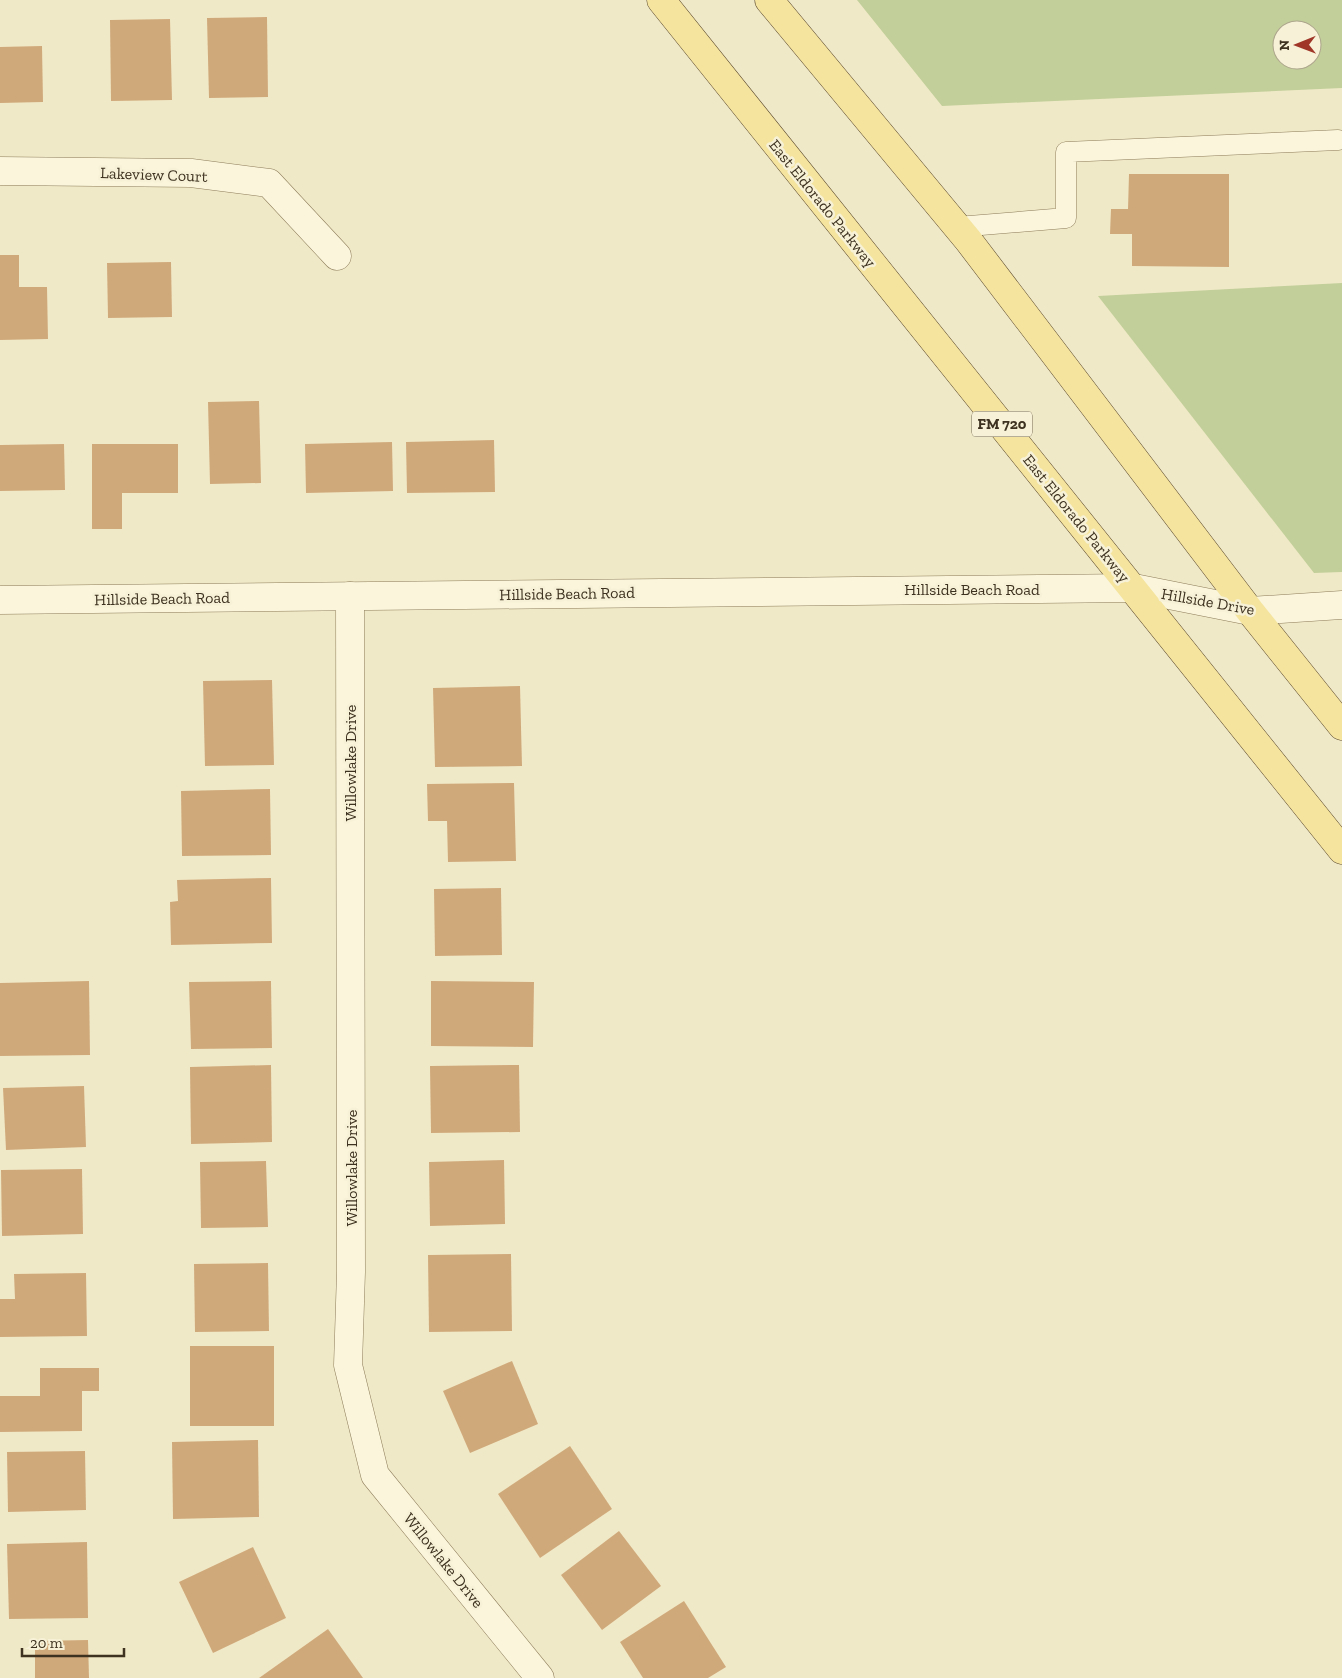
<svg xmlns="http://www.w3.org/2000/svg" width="1342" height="1678" font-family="'Zilla Slab',serif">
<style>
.green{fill:#c2cf9a;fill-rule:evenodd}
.building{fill:#d0a97b}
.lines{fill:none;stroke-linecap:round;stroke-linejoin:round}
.lane-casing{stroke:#8d7c5b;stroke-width:21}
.street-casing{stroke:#8d7c5b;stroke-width:29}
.primary-casing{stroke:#5b492f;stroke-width:29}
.lane{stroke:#faf5db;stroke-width:20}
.street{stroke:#faf5db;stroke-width:28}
.primary{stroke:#f4e49e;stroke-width:28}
.labels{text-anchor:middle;stroke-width:5;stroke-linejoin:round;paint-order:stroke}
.shield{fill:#f7f2d7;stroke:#756b56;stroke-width:1}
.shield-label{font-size:15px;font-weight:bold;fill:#3d311f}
.street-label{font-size:16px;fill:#3d311f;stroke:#f7f2d7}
</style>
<rect width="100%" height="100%" fill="#f0e9c7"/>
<g class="green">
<path d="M 857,0 L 1342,0 L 1342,88 L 942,106 ZM 1282,30 L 1312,30 L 1312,60 L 1282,60 Z"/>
<polygon points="1342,283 1342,572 1314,573 1098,296"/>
</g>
<g class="building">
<polygon points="267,17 268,97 209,98 207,18"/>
<polygon points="170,19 172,100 111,101 110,20"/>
<polygon points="42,46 43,102 0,103 0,47"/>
<polygon points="1129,174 1229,174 1229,267 1132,266 1132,234 1110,234 1111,209 1128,209"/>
<polygon points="0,255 19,255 19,287 47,287 48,339 0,340"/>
<polygon points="171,262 172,317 108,318 107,263"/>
<polygon points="259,401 261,483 210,484 208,402"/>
<polygon points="494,440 495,492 407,493 406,442"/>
<polygon points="392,442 393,491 306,493 305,444"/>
<polygon points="64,444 65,490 0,491 0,445"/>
<polygon points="92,444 178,444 178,493 122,493 122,529 92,529"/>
<polygon points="272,680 274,765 205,766 203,681"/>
<polygon points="520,686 522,766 435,767 433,688"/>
<polygon points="514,783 516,861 448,862 447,821 428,821 427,784"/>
<polygon points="270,789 271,855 182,856 181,791"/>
<polygon points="271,878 272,943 171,945 170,902 178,901 177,880"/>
<polygon points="501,888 502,955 435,956 434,889"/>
<polygon points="89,981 90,1055 0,1056 0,983"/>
<polygon points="271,981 272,1048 191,1049 189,982"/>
<polygon points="431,981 534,982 533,1047 431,1046"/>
<polygon points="271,1065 272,1142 191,1144 190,1067"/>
<polygon points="519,1065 520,1132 431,1133 430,1066"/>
<polygon points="84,1086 86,1147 6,1150 3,1088"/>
<polygon points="504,1160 505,1224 430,1226 429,1162"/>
<polygon points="266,1161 268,1227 201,1228 200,1162"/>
<polygon points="82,1169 83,1234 2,1236 1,1170"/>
<polygon points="511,1254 512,1331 429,1332 428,1255"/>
<polygon points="268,1263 269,1331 195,1332 194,1264"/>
<polygon points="86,1273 87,1336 0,1337 0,1299 15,1299 14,1274"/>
<rect x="190" y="1346" width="84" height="80"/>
<polygon points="512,1361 538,1424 470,1453 443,1391"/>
<polygon points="40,1368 99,1368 99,1391 82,1391 82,1431 0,1432 0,1396 40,1396"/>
<polygon points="258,1440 259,1517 173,1519 172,1442"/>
<polygon points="570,1446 612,1509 540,1558 498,1494"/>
<polygon points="85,1451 86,1510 8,1512 7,1452"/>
<polygon points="619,1531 661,1586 602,1630 561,1575"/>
<polygon points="87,1542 88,1618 9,1619 7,1544"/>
<polygon points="253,1547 286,1618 213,1653 179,1582"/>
<polygon points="684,1601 726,1667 708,1678 643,1678 620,1642"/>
<polygon points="328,1629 363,1678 259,1678"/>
<polygon points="88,1640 89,1678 35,1678 35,1641"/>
</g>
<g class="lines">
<g class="lane-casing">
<polyline id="lane" points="957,227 1066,218 1066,152 1338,140"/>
</g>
<g class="street-casing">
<g id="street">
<polyline points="0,171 191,173 269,183 337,256"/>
<polyline points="350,596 351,1272 348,1365 375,1475 540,1678"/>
<polyline points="0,600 1134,588 1250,611 1342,605"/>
</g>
</g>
<g class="primary-casing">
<g id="primary">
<polyline points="661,0 1342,850"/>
<polyline points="769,0 968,240 1250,611 1342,726"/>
</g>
</g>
<use href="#lane" class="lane"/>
<use href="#street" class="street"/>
<use href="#primary" class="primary"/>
</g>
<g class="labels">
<rect class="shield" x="972" y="411.5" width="60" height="25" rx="4"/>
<g class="shield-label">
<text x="1002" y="429">FM 720</text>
</g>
<g class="street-label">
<text transform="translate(154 174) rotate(2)" y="6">Lakeview Court</text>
<text transform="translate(823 203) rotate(51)" y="6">East Eldorado Parkway</text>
<text transform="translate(1077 518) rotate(51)" y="6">East Eldorado Parkway</text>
<text x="972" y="595">Hillside Beach Road</text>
<text transform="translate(567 593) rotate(-1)" y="6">Hillside Beach Road</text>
<text transform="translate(162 598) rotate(-1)" y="6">Hillside Beach Road</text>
<text transform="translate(1208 601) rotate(10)" y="6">Hillside Drive</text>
<text transform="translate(350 763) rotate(-90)" y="6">Willowlake Drive</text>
<text transform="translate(351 1168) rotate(-90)" y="6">Willowlake Drive</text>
<text transform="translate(444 1560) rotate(51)" y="6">Willowlake Drive</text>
</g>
</g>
<g transform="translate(1297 45) rotate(269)"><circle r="24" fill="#f7f2d7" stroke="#ada58d"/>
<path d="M0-4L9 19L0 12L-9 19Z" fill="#9f3628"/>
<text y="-8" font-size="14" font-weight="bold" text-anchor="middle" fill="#3d311f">N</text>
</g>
<path d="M22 1648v8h102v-8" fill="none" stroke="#3d311f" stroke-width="2.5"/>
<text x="30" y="1648" font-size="15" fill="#3d311f" stroke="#f7f2d7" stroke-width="4" paint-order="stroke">20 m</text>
</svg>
